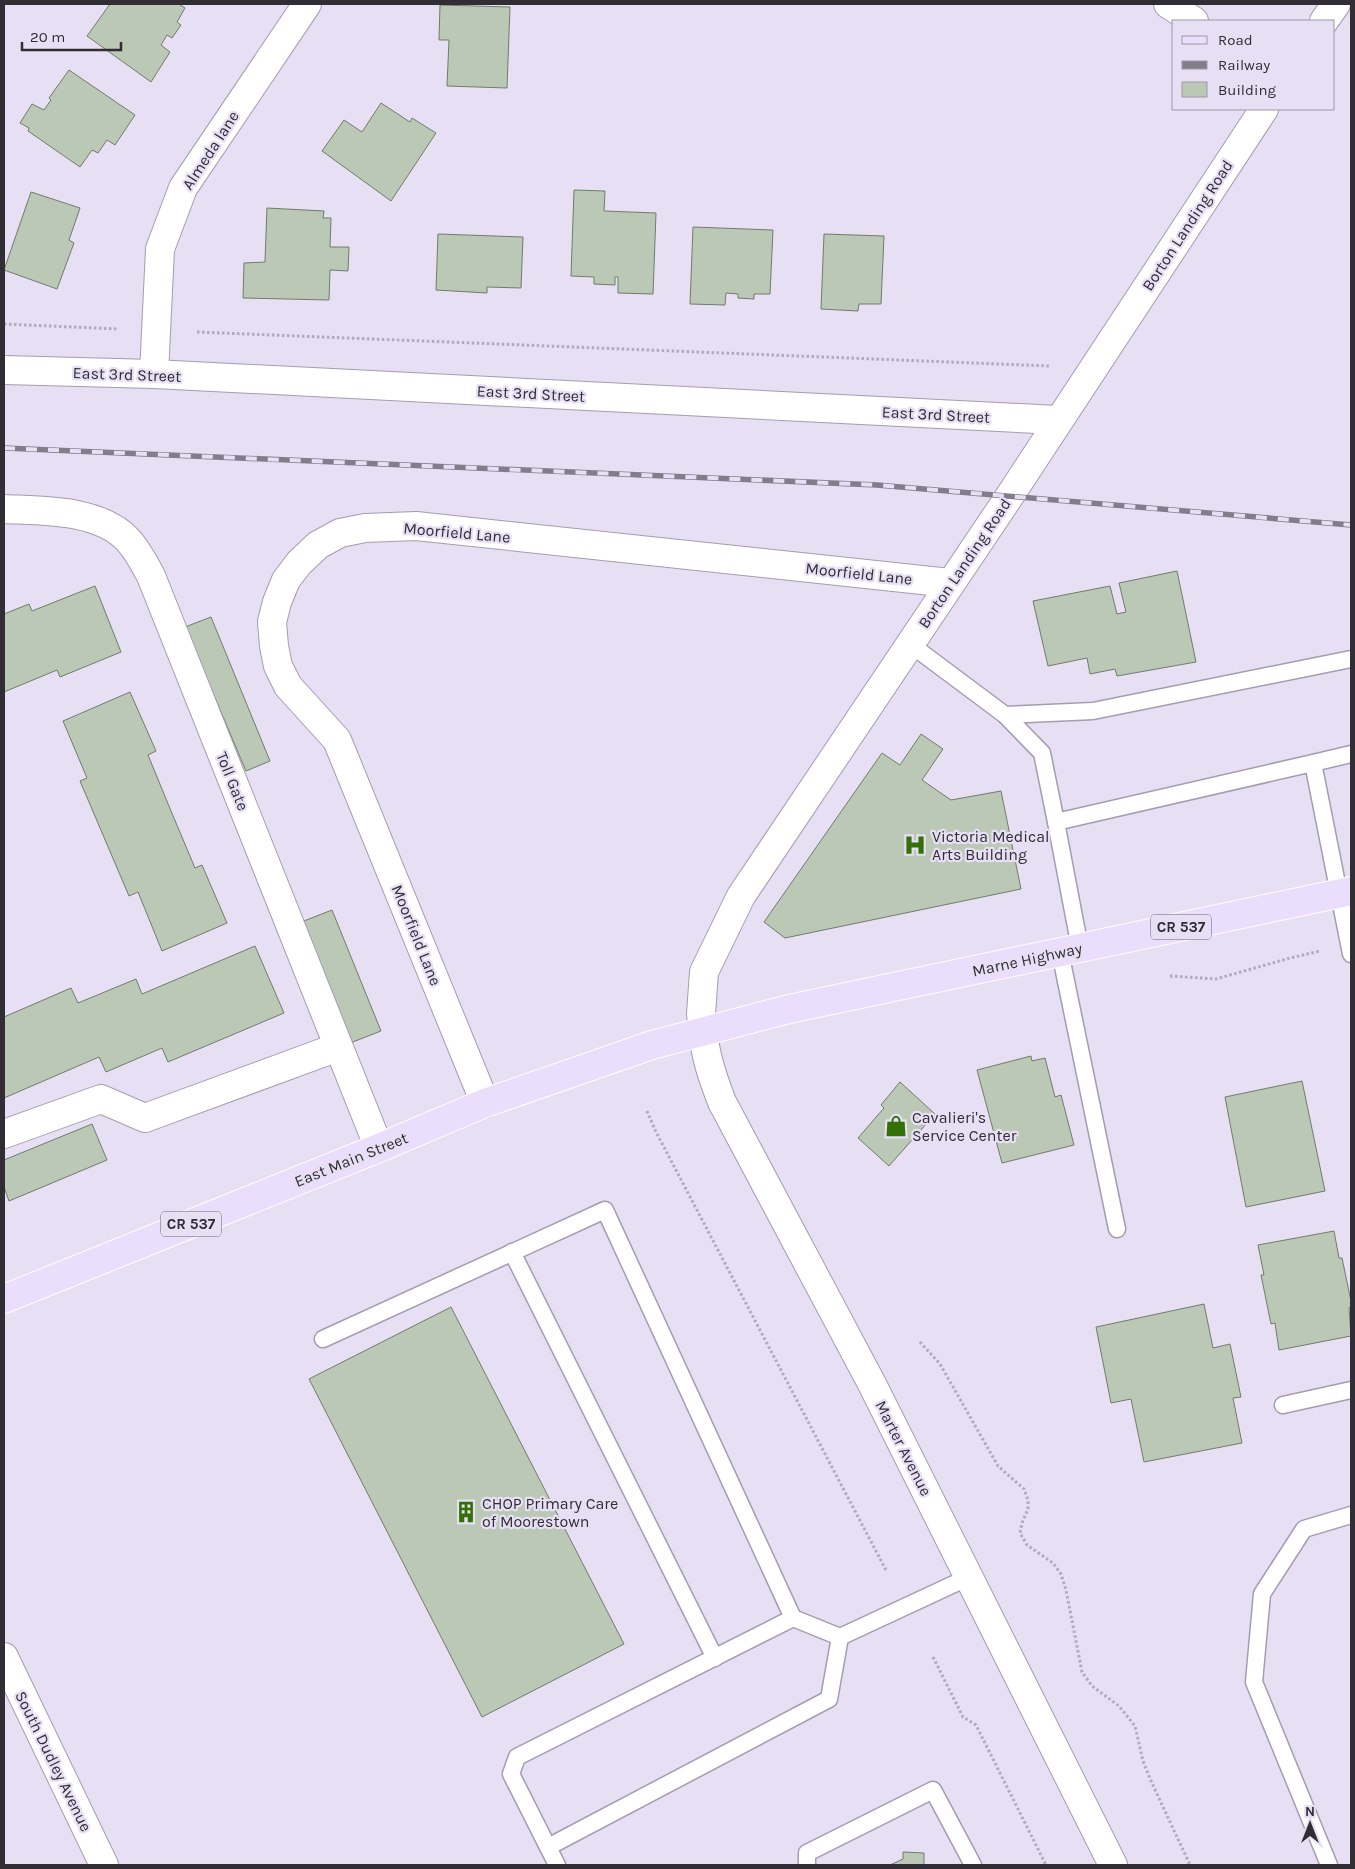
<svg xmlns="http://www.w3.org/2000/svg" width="1355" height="1869" font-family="Karla,sans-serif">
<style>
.building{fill:#bbc8b5;stroke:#707c6b}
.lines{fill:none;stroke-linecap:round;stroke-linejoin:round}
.service-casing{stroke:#a49cb0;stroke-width:19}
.minor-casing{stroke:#a49cb0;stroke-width:30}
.tertiary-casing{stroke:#a49cb0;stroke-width:30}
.secondary-casing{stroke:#a49cb0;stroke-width:30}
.primary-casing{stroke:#fff;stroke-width:30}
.path{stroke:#b0aabb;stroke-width:3;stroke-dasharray:2.5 2.5;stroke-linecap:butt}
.service{stroke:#fff;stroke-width:16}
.minor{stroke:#fff;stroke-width:28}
.tertiary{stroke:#fff;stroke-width:28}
.secondary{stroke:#fff;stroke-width:28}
.primary{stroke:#ebddfc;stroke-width:28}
.rail-casing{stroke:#827d8b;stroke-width:5.5}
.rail{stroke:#e7dff4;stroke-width:4;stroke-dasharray:11;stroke-linecap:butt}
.labels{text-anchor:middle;stroke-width:4.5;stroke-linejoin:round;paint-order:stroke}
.shield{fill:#e7dff4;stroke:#67626e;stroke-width:1}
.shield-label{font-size:15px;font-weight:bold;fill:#302d35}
.street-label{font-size:16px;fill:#302d35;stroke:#e7dff4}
.poi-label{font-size:16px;fill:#302d35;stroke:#e7dff4;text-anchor:start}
</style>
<rect width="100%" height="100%" fill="#e7dff4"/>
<g class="building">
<polygon points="110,4 179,4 185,8 177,22 181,25 172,38 167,35 161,45 170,52 151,82 87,36"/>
<polygon points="440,5 510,7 507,88 447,86 449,40 439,40"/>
<polygon points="69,70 135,115 115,145 107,140 98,153 92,150 80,167 28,131 29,128 20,123 32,104 44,110 51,100 49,98"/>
<polygon points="381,103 410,122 412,118 436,133 391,201 322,151 344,120 362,132"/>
<polygon points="574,190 605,191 604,211 656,213 653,294 618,293 618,277 615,277 615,285 594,284 594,277 571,276"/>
<polygon points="31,192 80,208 69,240 74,243 57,289 4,270"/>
<polygon points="267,208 324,211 323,218 331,218 330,247 349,247 348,271 330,270 329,300 243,298 244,263 265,262"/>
<polygon points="693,227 773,230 770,294 754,294 754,299 738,298 738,294 726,293 725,305 690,304"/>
<polygon points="438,234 523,237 521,288 487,287 487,293 436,290"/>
<polygon points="824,234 884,236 881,304 859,304 858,311 821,309"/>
<polygon points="1177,571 1196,662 1117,676 1115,669 1090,674 1087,658 1048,666 1033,601 1110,586 1117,614 1126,612 1119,583"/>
<polygon points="95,586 121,652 60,677 57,670 4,692 4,614 29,604 32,611"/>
<polygon points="211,617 270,761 246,771 185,627"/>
<polygon points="130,692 156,751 148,755 171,811 195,868 202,865 227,923 162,951 138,892 129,896 80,781 87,778 63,721"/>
<polygon points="921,734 943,749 922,780 951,800 1001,791 1021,889 785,938 764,922 882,753 900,765"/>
<polygon points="332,910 381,1031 345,1045 296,924"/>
<polygon points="255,946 284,1013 168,1062 162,1048 106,1072 99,1057 4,1098 4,1017 71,988 78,1003 136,979 142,994"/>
<polygon points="1031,1056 1032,1061 1045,1058 1055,1097 1061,1095 1074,1145 1002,1163 977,1070"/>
<polygon points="1302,1081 1325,1191 1246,1207 1225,1097"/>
<polygon points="900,1082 935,1114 889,1166 858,1138 884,1108 881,1105"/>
<polygon points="92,1124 107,1160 9,1201 4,1187 4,1160"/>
<polygon points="1334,1231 1339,1258 1342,1258 1351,1301 1351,1307 1349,1308 1351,1336 1279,1350 1275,1323 1271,1324 1261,1275 1264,1275 1258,1245"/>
<polygon points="1204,1304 1213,1348 1230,1344 1241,1397 1233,1398 1242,1443 1144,1462 1131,1399 1111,1403 1096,1327"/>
<polygon points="451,1307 624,1644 482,1717 309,1379"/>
<polygon points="903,1852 924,1853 924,1865 890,1865 903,1859"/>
</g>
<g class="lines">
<g class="service-casing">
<g id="service">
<polyline points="910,644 1005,715 1042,753 1056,822"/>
<polyline points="1005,715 1093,711 1351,659"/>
<polyline points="1313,763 1351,754"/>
<polyline points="1080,948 1056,822 1313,763 1351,954"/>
<polyline points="1060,952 1117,1229"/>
<polyline points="512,1252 715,1658"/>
<polyline points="323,1339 605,1210 793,1618"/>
<polyline points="1283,1405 1351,1390"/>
<polyline points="548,1847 829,1699 840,1637"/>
<polyline points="557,1865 511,1774 517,1757 793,1618 840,1637 969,1577"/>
<polyline points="807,1865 807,1853 933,1790 973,1865"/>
<polyline points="1329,1865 1254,1682 1262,1594 1304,1529 1351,1515"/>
</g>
</g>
<g class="minor-casing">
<g id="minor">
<polyline points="1168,4 1194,21"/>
<polyline points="4,370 154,374 1058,420"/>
<polyline points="154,374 160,249 183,188 307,4"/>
<path d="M 4,509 C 43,511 99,509 128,540 C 138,551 144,563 151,576 L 379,1148"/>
<polyline points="485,1103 337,740 288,686 278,666 274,646 272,622 277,602 286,580 299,563 318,545 340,533 365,528 416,526 950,583"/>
<polyline points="4,1134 101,1099 145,1118 338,1047"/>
<polyline points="4,1657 104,1865"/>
</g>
</g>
<g class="tertiary-casing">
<g id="tertiary">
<polyline points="1324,21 1336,4"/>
<polyline points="703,1031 701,1014 704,972 741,896 1009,497 1264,109"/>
</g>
</g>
<g class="secondary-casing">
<path id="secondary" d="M 703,1031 C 705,1056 713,1079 722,1102 L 872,1384 L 1113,1865"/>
</g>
<g class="primary-casing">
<polyline id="primary" points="4,1299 379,1148 485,1103 652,1045 789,1009 1351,891"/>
</g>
<g class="path">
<polyline points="4,324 118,329"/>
<polyline points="197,332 1049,366"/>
<polyline points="1170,976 1216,979 1290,958 1320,951"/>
<polyline points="647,1111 656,1132 887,1572"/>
<polyline points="920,1342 940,1364 998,1466 1024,1489 1028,1500 1028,1509 1022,1523 1020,1533 1027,1545 1053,1563 1061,1574 1066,1590 1082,1672 1092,1686 1119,1706 1135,1726 1143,1761 1151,1781 1190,1865"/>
<polyline points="933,1657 963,1717 976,1725 1046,1865"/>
</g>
<use href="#service" class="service"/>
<use href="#minor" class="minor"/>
<use href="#tertiary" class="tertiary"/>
<use href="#secondary" class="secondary"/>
<use href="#primary" class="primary"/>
<g class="rail-casing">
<polyline id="rail" points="4,448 877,485 1351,525"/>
</g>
<use href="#rail" class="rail"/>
</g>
<defs>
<g id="hospital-bare" transform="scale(1.725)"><path d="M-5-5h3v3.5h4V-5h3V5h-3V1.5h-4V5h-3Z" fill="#337107" stroke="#e7dff4" stroke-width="2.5" paint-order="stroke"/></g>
<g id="shop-bare" transform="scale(1.725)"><path d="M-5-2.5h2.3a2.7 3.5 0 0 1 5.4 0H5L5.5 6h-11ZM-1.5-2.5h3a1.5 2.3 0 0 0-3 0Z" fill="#337107" stroke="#e7dff4" stroke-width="2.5" paint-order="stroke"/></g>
<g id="building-bare" transform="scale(1.725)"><path d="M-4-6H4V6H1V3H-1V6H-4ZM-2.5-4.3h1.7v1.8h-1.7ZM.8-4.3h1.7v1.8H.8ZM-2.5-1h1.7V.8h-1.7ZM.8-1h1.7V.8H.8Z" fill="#337107" stroke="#e7dff4" stroke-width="2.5" paint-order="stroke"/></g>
</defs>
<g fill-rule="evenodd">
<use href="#hospital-bare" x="915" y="845"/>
<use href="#shop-bare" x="896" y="1126"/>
<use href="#building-bare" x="466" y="1512"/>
</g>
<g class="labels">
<g class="shield">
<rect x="1151" y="914.5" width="60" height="25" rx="4"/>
<rect x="161" y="1211.5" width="60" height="25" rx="4"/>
</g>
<g class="shield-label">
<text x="1181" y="932">CR 537</text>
<text x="191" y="1229">CR 537</text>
</g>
<g class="street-label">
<text transform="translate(210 150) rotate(-57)" y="6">Almeda lane</text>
<text transform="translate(1187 225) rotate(-57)" y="6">Borton Landing Road</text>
<text transform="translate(127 374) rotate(2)" y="6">East 3rd Street</text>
<text transform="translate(531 393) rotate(3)" y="6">East 3rd Street</text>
<text transform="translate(936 414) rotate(3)" y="6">East 3rd Street</text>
<text transform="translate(457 532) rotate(5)" y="6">Moorfield Lane</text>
<text transform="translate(964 563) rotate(-56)" y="6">Borton Landing Road</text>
<text transform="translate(859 573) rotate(6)" y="6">Moorfield Lane</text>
<text transform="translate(233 781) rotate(68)" y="6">Toll Gate</text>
<text transform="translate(417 935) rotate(68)" y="6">Moorfield Lane</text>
<text transform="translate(1027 959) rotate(-12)" y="6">Marne Highway</text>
<text transform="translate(351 1159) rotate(-22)" y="6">East Main Street</text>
<text transform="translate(904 1448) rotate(63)" y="6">Marter Avenue</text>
<text transform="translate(54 1761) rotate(64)" y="6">South Dudley Avenue</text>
</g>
<g class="poi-label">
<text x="932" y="842">Victoria Medical<tspan x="932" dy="18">Arts Building</tspan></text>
<text x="912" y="1123">Cavalieri's<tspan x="912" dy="18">Service Center</tspan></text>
<text x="482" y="1509">CHOP Primary Care<tspan x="482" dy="18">of Moorestown</tspan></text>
</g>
</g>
<rect width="1355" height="1869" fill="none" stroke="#302d35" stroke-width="10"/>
<rect x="1172" y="20" width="162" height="90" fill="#e7dff4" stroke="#9e98a8"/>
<rect x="1182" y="36" width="25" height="8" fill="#ebddfc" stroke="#9e98a8"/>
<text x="1218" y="45" font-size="15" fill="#302d35">Road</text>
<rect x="1182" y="61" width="25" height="8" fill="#827d8b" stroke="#9e98a8"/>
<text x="1218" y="70" font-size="15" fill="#302d35">Railway</text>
<rect x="1182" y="82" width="25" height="15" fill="#bbc8b5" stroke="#9e98a8"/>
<text x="1218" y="95" font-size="15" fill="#302d35">Building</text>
<g transform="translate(1310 1824)" stroke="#e7dff4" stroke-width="4" paint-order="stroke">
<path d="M0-4L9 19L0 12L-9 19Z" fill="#302d35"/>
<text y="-8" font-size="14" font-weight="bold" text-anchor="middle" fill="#302d35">N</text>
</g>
<path d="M22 42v8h99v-8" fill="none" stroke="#302d35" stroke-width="2.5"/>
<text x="30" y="42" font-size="15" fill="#302d35" stroke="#e7dff4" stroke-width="4" paint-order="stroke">20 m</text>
</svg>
